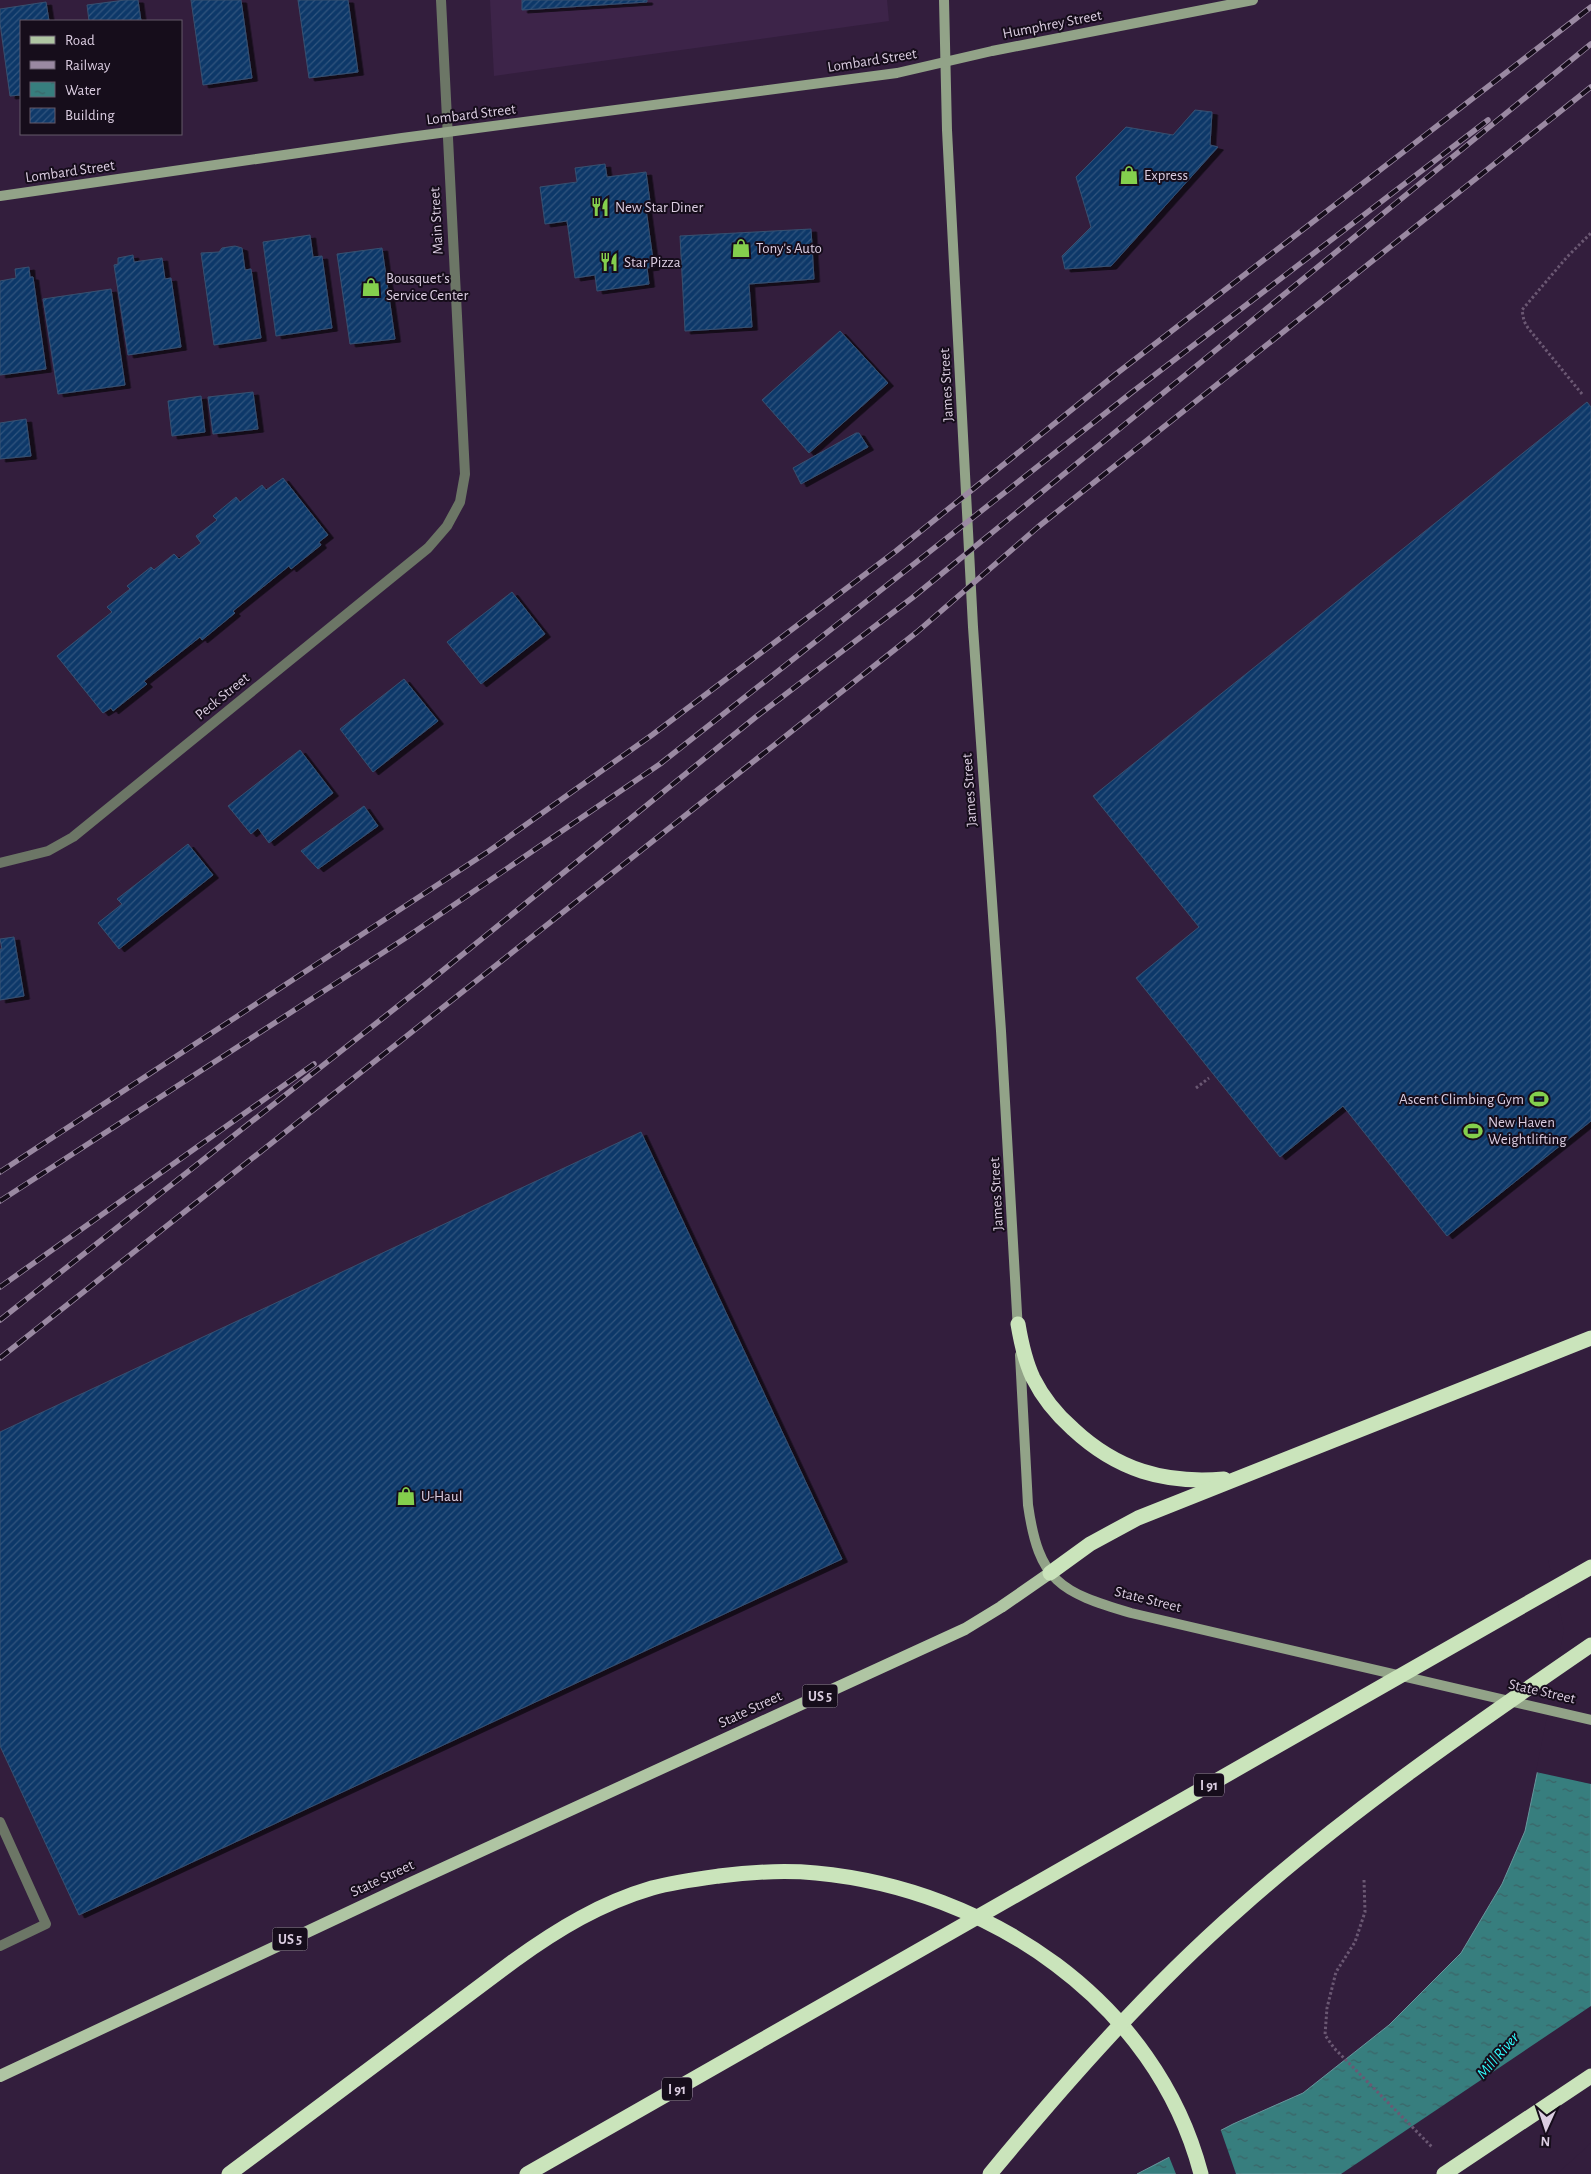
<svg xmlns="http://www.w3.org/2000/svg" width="1591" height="2174" font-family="'Alegreya Sans',sans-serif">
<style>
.built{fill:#3d2449}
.water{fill:url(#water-ripples);stroke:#68969c}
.pier{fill:#331e3d}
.building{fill:url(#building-hatch);stroke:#375070;filter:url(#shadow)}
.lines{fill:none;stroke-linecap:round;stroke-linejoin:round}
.path{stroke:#6b5873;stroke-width:3;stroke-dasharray:2.5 2.5;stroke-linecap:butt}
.lane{stroke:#6c7666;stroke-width:10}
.street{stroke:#6c7666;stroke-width:10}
.secondary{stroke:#92a388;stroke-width:10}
.primary{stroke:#afc5a3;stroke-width:12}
.highway{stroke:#cae4bb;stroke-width:15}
.rail-casing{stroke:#9a89a2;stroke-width:5.5}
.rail{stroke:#160d1b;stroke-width:4;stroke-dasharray:11;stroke-linecap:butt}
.labels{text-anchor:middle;stroke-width:4;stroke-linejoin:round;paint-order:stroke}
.shield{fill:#160d1b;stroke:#a093a6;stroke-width:1}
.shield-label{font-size:14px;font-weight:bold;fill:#dbcde1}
.street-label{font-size:15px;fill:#dbcde1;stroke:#160d1b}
.poi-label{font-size:15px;fill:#dbcde1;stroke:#160d1b;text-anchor:start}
.water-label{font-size:16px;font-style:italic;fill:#2ffefe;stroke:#160d1b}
</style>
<defs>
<pattern id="water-ripples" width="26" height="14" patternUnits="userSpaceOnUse" patternTransform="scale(1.25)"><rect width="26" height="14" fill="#377e7e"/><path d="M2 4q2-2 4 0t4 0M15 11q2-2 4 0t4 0" fill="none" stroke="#3b6467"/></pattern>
<pattern id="building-hatch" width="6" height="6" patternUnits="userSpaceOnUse" patternTransform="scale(1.25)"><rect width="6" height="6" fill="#0f3969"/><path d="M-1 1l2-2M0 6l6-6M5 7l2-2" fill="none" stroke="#31547e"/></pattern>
<filter id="shadow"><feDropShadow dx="5.5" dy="3" stdDeviation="0" flood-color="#0009"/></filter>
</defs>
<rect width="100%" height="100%" fill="#331e3d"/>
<polygon class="built" points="490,0 887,0 889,21 494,76"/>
<polygon class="water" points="1591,1517 1591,2140 1553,2174 1137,2174 1233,2124 1303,2093 1389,2025 1461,1953 1502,1884 1525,1831"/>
<g class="pier">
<polygon points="1591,1515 1591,1784 1536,1772 1564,1630 1548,1560"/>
<polygon points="1591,2006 1591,2143 1557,2174 1341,2174"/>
<polygon points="1220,2128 1236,2174 1176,2174 1168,2154"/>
</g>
<g class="building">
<polygon points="125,0 138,0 141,21 89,21 87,5"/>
<polygon points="191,0 241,0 252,78 203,85"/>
<polygon points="298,0 348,0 358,72 309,78"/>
<polygon points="522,0 647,0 647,2 522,10"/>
<polygon points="46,2 49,21 21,21 21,95 10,96 0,23 0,9"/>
<polygon points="1195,110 1212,112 1210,145 1218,147 1111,266 1065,269 1062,256 1091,227 1076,177 1126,127 1173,135"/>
<polygon points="605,164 607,177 646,172 651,209 646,209 654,267 647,268 649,284 597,291 595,275 575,278 567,221 545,224 540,187 577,182 575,168"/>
<polygon points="811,229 814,279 749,284 752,327 685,331 680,236"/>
<polygon points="310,235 313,257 322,256 332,328 276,336 263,242"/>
<polygon points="235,246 242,248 245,270 251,269 261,338 214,345 201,253 219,252 222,248"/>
<polygon points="382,248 395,339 350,344 337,254"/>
<polygon points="133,255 134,262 162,258 165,279 171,278 181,347 128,355 114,265 118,264 118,258"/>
<polygon points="29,267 30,277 33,277 46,369 0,375 0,281 16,278 15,269"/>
<polygon points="111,289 125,385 58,394 43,299"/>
<polygon points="840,331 888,383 809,453 762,400"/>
<polygon points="253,392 258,429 213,434 208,397"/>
<polygon points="201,396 205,432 172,436 168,401"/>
<polygon points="1587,402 1591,407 1591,1121 1447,1236 1343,1106 1280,1157 1136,978 1199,927 1093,796"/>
<polygon points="26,419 31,456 0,459 0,423"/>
<polygon points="856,433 859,433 868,447 801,484 793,468"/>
<polygon points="283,478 328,535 319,542 321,545 291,569 289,566 233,611 235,613 202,640 200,637 144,681 147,684 113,711 111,708 103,713 57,656 112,612 107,607 130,589 127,586 151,567 154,570 174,554 179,559 201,543 196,536 217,520 213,516 236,497 240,502 262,485 266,490"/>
<polygon points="512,592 545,634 481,684 447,642"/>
<polygon points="404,679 438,721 373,772 340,729"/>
<polygon points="300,750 333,793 269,843 258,828 251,834 228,806"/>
<polygon points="364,806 378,826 318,869 301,851"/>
<polygon points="188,844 213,875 119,949 98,923 122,904 117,899"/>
<polygon points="14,937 24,996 0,1000 0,949 2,949 0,939"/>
<polygon points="641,1132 842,1559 79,1915 0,1746 0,1432"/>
</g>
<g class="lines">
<g class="path">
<polyline points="1582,394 1528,328 1524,321 1522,310 1567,257 1591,233"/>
<polyline points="1196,1088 1209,1078"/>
<polyline points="1364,1880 1365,1912 1355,1942 1336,1972 1327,2008 1325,2035 1334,2048 1432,2147"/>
</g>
<polyline class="lane" points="0,1822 46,1924 0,1946"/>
<polyline class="street" points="0,863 48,851 73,837 428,548 447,526 460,502 465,474 441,0"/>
<g class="secondary">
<polyline points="944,0 947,130 973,627 1001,1031 1018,1331"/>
<polyline points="0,196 402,138 897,73 992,51 1253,0"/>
<path d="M 1020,1355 L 1028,1505 C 1039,1582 1060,1592 1131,1613 L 1591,1720"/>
</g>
<polyline class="primary" points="0,2076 409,1884 965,1629 1001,1607 1050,1573"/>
<g class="highway">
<path d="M 1018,1324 C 1021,1342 1025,1361 1033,1378 C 1043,1398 1057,1415 1073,1429 C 1117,1470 1164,1484 1224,1479"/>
<polyline points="1050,1573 1090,1544 1138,1518 1591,1338"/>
<path d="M 229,2174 L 515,1960 C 558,1929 601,1903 652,1888 C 674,1882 697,1879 719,1876 C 751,1872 784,1870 816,1873 C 988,1889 1156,2001 1201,2174"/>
<polyline points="527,2174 1591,1567"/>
<path d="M 990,2174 C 1067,2081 1148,1989 1239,1909 C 1348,1812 1470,1728 1591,1645"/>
<polyline points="1444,2174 1591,2076"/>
</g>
<g class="rail-casing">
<g id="rail">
<polyline points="0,1172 489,851 652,735 896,551 1116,374 1591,7"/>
<polyline points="0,1201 404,939 660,764 1131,393 1488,120"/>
<polyline points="0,1287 314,1064"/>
<polyline points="0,1320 426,984 757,716 912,598 1591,44"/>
<polyline points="0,1358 917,632 1038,527 1591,87"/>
</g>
</g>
<use href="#rail" class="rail"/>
</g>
<defs>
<g id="shop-bare" transform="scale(1.5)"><path d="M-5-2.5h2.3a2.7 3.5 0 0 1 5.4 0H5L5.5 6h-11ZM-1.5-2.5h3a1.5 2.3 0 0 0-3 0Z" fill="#84cf4d" stroke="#160d1b" stroke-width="2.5" paint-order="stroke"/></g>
<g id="restaurant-bare" transform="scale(1.5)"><path d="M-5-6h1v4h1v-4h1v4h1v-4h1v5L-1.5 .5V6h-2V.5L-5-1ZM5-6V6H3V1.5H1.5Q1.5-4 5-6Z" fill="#84cf4d" stroke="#160d1b" stroke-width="2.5" paint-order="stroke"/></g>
<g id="stadium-bare" transform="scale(1.5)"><path d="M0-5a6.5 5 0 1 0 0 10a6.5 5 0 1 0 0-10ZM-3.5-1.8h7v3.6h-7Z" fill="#84cf4d" stroke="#160d1b" stroke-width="2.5" paint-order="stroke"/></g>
</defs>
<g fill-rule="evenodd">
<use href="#shop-bare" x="1129" y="175"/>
<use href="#restaurant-bare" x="600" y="207"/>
<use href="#shop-bare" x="741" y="248"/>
<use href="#restaurant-bare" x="609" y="262"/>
<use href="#shop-bare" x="371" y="287"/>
<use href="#stadium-bare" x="1539" y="1099"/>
<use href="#stadium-bare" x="1473" y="1131"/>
<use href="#shop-bare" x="406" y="1496"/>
</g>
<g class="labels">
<g class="shield">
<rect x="802.5" y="1684.5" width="35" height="23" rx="4"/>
<rect x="1194" y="1773.5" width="30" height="23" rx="4"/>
<rect x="272.5" y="1927.5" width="35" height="23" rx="4"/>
<rect x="662" y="2077.5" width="30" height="23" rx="4"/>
</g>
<g class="shield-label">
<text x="820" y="1701">US 5</text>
<text x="1209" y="1790">I 91</text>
<text x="290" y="1944">US 5</text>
<text x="677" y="2094">I 91</text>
</g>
<g class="street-label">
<text transform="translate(1052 24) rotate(-11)" y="5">Humphrey Street</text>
<text transform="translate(872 60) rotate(-9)" y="5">Lombard Street</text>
<text transform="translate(471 114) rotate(-7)" y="5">Lombard Street</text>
<text transform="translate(70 171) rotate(-8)" y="5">Lombard Street</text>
<text transform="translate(436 221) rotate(-93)" y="5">Main Street</text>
<text transform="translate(946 385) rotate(-93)" y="5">James Street</text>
<text transform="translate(222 696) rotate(-39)" y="5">Peck Street</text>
<text transform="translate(969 790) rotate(-94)" y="5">James Street</text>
<text transform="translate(996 1194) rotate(-93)" y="5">James Street</text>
<text transform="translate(1148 1599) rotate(14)" y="5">State Street</text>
<text transform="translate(1542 1691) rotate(13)" y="5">State Street</text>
<text transform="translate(750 1709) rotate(-25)" y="5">State Street</text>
<text transform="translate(382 1878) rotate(-25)" y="5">State Street</text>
</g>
<g class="poi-label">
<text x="1144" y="180">Express</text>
<text x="615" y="212">New Star Diner</text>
<text x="756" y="253">Tony's Auto</text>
<text x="624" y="267">Star Pizza</text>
<text x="386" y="283">Bousquet's<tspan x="386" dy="17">Service Center</tspan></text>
<text x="1524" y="1104" text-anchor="end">Ascent Climbing Gym</text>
<text x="1488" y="1127">New Haven<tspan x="1488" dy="17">Weightlifting</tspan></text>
<text x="421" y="1501">U-Haul</text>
</g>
<g class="water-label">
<text transform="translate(1497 2055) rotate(-49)" y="6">Mill River</text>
</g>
</g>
<rect x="20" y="20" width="162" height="115" fill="#160d1b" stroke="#655a6a"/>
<rect x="30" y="36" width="25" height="8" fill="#afc5a3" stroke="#655a6a"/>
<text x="65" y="45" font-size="15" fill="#dbcde1">Road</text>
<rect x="30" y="61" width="25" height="8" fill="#9a89a2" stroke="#655a6a"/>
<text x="65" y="70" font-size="15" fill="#dbcde1">Railway</text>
<rect x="30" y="82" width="25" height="15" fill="url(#water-ripples)" stroke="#655a6a"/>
<text x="65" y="95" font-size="15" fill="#dbcde1">Water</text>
<rect x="30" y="108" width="25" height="15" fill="url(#building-hatch)" stroke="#655a6a"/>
<text x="65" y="120" font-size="15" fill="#dbcde1">Building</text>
<g transform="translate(1546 2129) rotate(183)" stroke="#160d1b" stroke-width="4" paint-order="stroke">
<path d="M0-4L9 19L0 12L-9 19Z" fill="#dbcde1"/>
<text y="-8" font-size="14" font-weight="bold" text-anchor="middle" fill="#dbcde1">N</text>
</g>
</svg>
